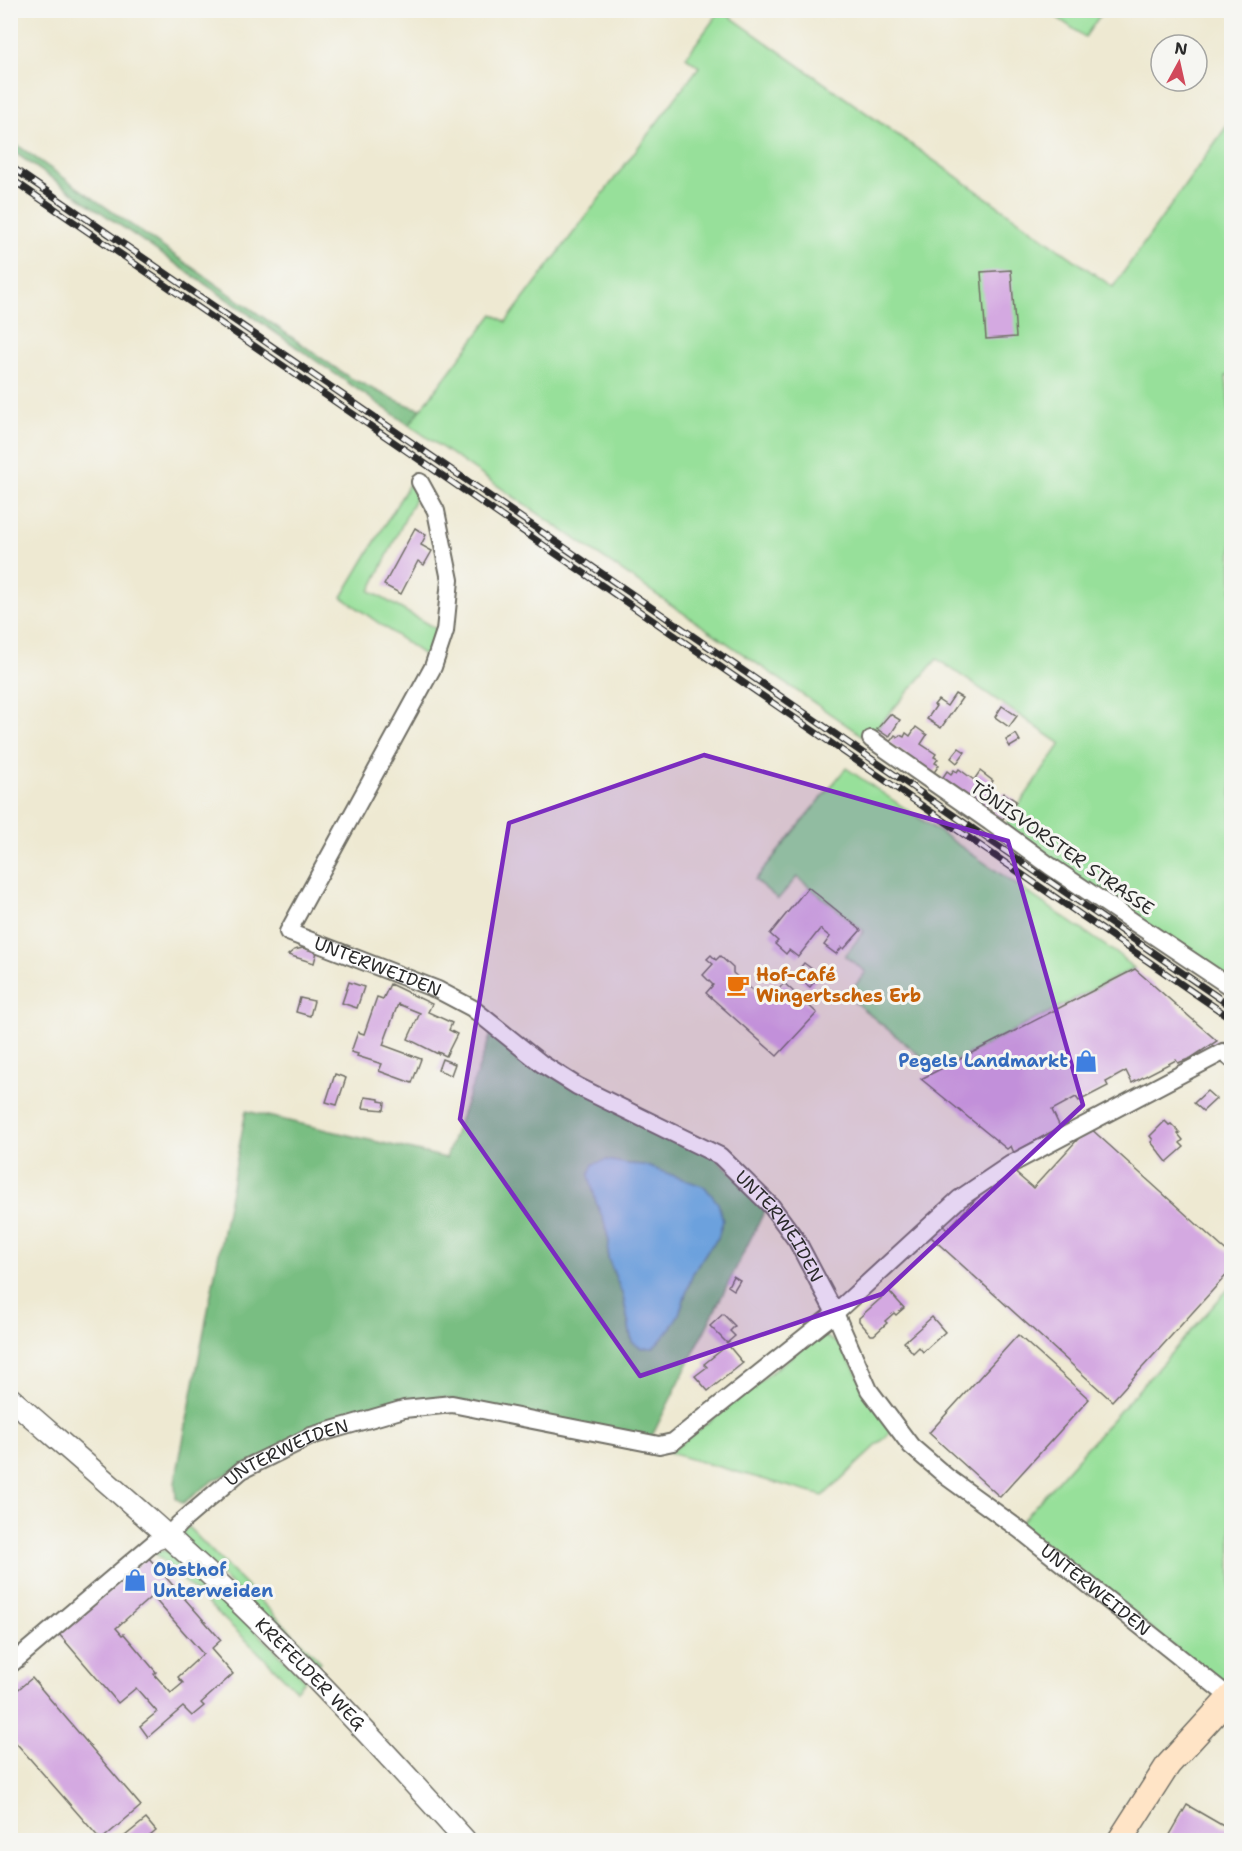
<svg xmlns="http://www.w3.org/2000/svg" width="1242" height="1851" font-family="'Shantell Sans',sans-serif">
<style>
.green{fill:#97e09a;stroke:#618662;stroke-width:1.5}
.forest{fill:#79be82;stroke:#527456;stroke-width:1.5;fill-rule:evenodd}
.water{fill:#68bfe5;stroke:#4a7588;stroke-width:1.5}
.building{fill:#d4a9e1;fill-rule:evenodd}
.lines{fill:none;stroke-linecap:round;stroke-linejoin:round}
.minor-casing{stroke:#6f6e65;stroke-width:20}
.tertiary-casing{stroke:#6f6e65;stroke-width:24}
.secondary-casing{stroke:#6f6e65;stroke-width:27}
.minor{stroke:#fff;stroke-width:16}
.tertiary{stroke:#fff;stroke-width:21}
.secondary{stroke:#ffe4c6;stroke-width:24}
.rail-casing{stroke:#2b2b2b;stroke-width:7}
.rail{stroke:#f6f6f2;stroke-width:4.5;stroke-dasharray:14;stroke-linecap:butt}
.marked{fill:#7b2cbf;fill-opacity:0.2;stroke:#7b2cbf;stroke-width:4.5;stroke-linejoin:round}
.labels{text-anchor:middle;stroke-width:6;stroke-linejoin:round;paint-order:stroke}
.street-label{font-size:18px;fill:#2b2b2b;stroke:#f6f6f2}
.food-label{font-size:18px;font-weight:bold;fill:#c56008;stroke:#f6f6f2;text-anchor:start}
.shop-label{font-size:18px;font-weight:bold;fill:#366cbe;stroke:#f6f6f2;text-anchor:end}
</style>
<rect width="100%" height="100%" fill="#f6f6f2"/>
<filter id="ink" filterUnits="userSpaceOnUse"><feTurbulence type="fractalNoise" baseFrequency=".0167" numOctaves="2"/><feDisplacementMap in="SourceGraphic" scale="12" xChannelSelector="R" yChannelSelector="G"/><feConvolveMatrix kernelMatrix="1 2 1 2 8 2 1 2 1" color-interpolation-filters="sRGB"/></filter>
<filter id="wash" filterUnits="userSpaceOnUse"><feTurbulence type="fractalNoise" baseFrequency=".008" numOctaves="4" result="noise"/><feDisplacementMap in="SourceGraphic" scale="24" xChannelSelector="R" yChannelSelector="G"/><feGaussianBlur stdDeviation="1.35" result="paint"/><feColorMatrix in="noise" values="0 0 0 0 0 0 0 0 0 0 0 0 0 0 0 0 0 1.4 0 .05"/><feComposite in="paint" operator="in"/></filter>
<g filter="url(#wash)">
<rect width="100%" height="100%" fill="#eee9d2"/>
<g class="green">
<polygon points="720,11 722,11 1113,287 1231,120 1232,374 1226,376 1232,435 1231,983 1003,828 1061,744 937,659 867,739 409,425 493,314 506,322 699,67 686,57"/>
<polygon points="1048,11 1103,11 1085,37"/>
<polygon points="411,481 418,492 370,591 440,631 431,660 342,597"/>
<polygon points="846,768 1119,955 1134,968 938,1070 847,996 866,972 845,956 864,931 797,877 778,899 755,880"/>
<polygon points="1231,1286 1231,1685 1221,1684 1019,1524"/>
<polygon points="824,1336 839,1344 892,1431 823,1496 669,1453 815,1338"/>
<polygon points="187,1526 321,1662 317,1667 185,1541 183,1533"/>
<path d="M 169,1550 L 242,1617 L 305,1680 L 296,1690 C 250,1642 201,1598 154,1552 Z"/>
</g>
<g class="forest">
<path d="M 10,140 L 350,378 C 374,388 396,403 421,409 L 409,425 L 11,150 Z"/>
<path d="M 492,1031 L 714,1155 L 766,1208 L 651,1438 L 439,1397 L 309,1433 L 213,1481 L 183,1503 L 176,1498 L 175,1483 L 246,1111 L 446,1158 ZM 607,1160 L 627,1164 L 644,1165 L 718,1238 L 707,1251 L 693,1273 L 679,1314 L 632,1342 L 623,1296 L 608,1258 L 609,1241 L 604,1221 L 596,1202 Z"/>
</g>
<polygon class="water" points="607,1160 627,1164 644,1165 705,1187 718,1203 723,1220 718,1238 707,1251 693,1273 679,1314 668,1332 653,1348 641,1348 632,1342 623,1296 608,1258 609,1241 604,1221 596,1202 589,1175 593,1164"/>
<g id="blocks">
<g class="building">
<polygon points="1011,270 1016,337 986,339 981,272"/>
<polygon points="415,528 426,535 421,545 432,551 424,565 418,561 401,594 384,585"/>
<polygon points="955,694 962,698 941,728 927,719 936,706 934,705 938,700 947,706"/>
<polygon points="1002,706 1017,716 1009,727 995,717"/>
<polygon points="890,714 900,720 889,737 877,729"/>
<polygon points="916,727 927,735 921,744 936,754 934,757 938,759 935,763 939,765 933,774 889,743 895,735 898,737 900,735 904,737 906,733 910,736"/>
<polygon points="1016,734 1020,741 1010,747 1006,740"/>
<polygon points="959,748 965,752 957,763 951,758"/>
<polygon points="959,769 974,780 980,771 993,781 987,789 996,795 985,810 941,780 947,771 951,774 954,770 957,772"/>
<polygon points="1004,793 1016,801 1003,819 991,811"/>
<polygon points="808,887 861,930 844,949 842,947 836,954 824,945 830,937 820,929 798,957 789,950 786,954 775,944 778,941 770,934"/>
<polygon points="303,948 317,952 314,963 288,955 294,950"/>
<polygon points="711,955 716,960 720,956 733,968 733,973 758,995 770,999 784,983 817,1013 777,1056 706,993 713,985 703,975 713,964 707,959"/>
<polygon points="804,963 820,975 810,987 794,975"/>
<polygon points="1135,969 1217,1041 1191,1058 1178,1063 1176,1060 1132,1083 1126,1071 1106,1082 1108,1086 1079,1101 1076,1097 1052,1110 1060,1127 1014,1153 1011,1146 1007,1149 921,1079"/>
<polygon points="349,982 364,987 357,1008 342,1003"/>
<polygon points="390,984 432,1004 428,1012 452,1023 449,1030 457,1034 446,1056 438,1052 438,1054 408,1039 420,1013 398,1004 383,1045 421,1059 412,1083 379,1071 382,1064 357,1056 358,1054 351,1052 358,1032 364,1034 377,997 383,999"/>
<polygon points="300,998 314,1001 310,1016 296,1012"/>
<polygon points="442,1059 455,1064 451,1075 438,1070"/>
<polygon points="335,1074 346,1078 337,1105 326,1102"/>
<polygon points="1207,1091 1216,1099 1203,1111 1194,1103"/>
<polygon points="365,1097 379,1099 379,1101 385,1102 384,1110 363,1108"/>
<polygon points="1165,1121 1169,1125 1171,1124 1180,1133 1178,1134 1183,1140 1180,1143 1184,1147 1167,1162 1151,1142 1153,1140 1150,1136"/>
<polygon points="1089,1127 1232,1256 1232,1269 1112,1401 931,1237 942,1225 947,1230 988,1186 993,1191 1012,1170 1033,1188"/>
<polygon points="733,1276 740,1280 734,1290 728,1286"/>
<polygon points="889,1291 904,1308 896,1315 894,1313 885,1321 887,1323 874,1335 871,1335 859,1321 859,1318"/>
<polygon points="723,1314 735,1326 730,1331 735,1336 727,1343 710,1326"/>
<polygon points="932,1317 945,1332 923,1352 919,1347 913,1353 904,1342"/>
<polygon points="1018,1335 1089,1399 1000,1497 929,1433"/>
<polygon points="728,1345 743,1363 708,1391 695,1376 707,1367 704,1364"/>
<path d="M 148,1557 L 221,1640 L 211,1649 L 233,1674 L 201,1703 L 204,1706 L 192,1716 L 183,1707 L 148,1737 L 140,1726 L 157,1712 L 136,1688 L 118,1703 L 59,1634 ZM 152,1596 L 203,1654 L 178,1677 L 183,1683 L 171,1693 L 154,1674 L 156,1672 L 124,1634 L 122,1635 L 116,1628 Z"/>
<polygon points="32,1678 141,1806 101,1840 10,1736 10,1696"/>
<polygon points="1187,1805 1232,1831 1232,1840 1167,1840"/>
<polygon points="146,1819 156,1831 145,1840 120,1840"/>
</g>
</g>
</g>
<g filter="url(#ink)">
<use href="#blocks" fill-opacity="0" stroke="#6f6e65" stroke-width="1.5"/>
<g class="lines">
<g class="minor-casing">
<g id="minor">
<path id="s1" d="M 420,482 L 436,511 L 450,580 L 445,631 L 433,667 L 288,932 L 438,990 L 472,1008 L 542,1064 L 577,1086 L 720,1156 L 772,1207 L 797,1241 L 835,1313 L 869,1390 L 911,1446 L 947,1477 L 1020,1530 L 1232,1699"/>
<polyline points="871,739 990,822 1050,866 1232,988"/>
<path id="s2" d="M 10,1665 L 156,1541 L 167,1537 L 179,1524 L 242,1470 L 311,1436 L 404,1409 L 452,1404 L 659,1445 L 673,1442 L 835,1313 L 959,1199 L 1011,1164 L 1223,1052 L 1232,1059"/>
</g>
</g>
<g class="tertiary-casing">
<g id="tertiary">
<path id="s3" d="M 10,1398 C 88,1466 168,1534 242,1605 C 319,1680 393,1760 465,1840"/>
</g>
</g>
<g class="secondary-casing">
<polyline id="secondary" points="1120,1840 1168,1765 1232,1695"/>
</g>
<use href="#minor" class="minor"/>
<use href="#tertiary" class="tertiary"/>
<use href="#secondary" class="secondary"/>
<g class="rail-casing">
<g id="rail">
<polyline points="10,166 1232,1007"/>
<polyline points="10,178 1232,1019"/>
</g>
</g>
<use href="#rail" class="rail"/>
</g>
</g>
<path class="marked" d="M 704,755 L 1008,841 L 1083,1105 L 882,1294 L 640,1376 L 460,1119 L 509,823 Z"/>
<defs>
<g id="cafe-bare" transform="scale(1.8)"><path d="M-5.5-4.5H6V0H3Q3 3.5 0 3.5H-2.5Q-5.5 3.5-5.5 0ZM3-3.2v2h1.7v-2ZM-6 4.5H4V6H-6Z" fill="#e8710a" stroke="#f6f6f2" stroke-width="2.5" paint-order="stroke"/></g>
<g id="shop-bare" transform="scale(1.8)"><path d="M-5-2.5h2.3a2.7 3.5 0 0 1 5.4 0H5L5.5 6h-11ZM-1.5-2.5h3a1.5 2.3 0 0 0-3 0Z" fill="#3f7fe0" stroke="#f6f6f2" stroke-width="2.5" paint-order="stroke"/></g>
</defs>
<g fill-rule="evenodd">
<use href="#cafe-bare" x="738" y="985"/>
<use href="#shop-bare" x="1086" y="1061"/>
<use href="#shop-bare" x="135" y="1580"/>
</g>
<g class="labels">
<g class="street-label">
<text transform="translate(1062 848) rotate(35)" y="6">TÖNISVORSTER STRASSE</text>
<text dy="6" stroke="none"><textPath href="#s1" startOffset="591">UNTERWEIDEN</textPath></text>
<text dy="6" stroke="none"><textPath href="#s1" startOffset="1077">UNTERWEIDEN</textPath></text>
<text dy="6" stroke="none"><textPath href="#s2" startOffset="352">UNTERWEIDEN</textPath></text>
<text dy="6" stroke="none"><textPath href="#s1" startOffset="1569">UNTERWEIDEN</textPath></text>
<text dy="6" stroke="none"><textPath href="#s3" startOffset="408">KREFELDER WEG</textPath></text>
</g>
<g class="food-label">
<text x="756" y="981">Hof-Café<tspan x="756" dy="21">Wingertsches Erb</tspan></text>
</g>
<g class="shop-label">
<text x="1068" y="1067">Pegels Landmarkt</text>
<text x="153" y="1576" text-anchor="start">Obsthof<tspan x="153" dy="21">Unterweiden</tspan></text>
</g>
</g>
<rect width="1242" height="1851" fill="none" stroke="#f6f6f2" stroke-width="36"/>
<g transform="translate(1179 63) rotate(8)"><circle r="28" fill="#f6f6f2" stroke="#a5a5a2" stroke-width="1.5"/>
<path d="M0-4.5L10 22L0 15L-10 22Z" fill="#d1495b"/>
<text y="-9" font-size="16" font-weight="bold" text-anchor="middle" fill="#2b2b2b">N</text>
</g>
</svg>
